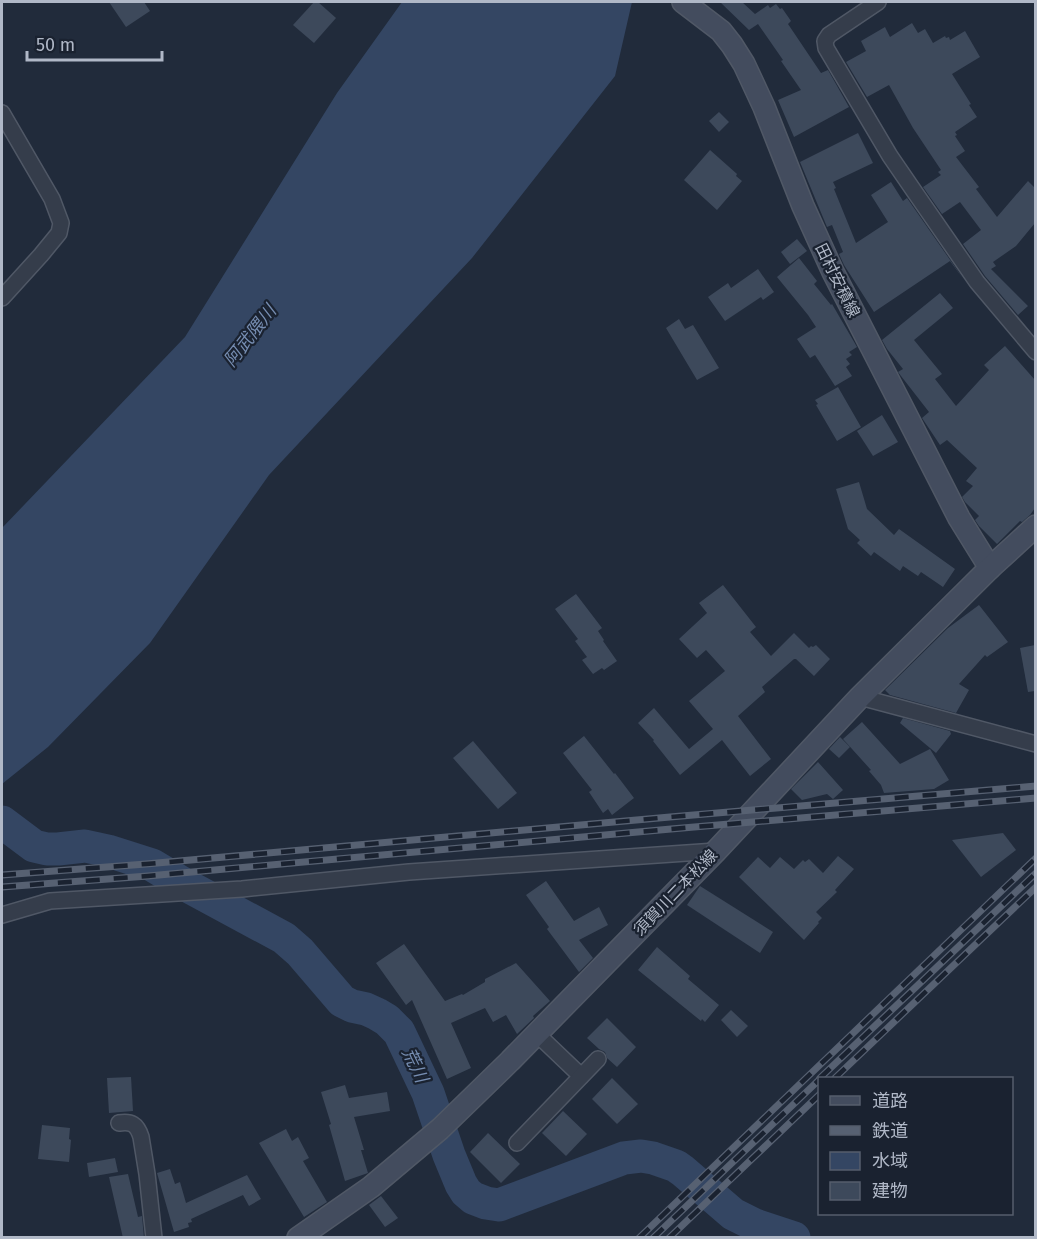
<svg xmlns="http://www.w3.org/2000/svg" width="1037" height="1239" font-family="'Fira Sans','Noto Sans JP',sans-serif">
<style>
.water{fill:#344663}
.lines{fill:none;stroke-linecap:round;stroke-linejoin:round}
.river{stroke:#344663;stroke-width:33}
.building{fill:#3d495b}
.minor-casing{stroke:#505866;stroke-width:18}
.secondary-casing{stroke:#505866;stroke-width:24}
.minor{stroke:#353d4b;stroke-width:15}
.secondary{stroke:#434c5e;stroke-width:21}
.rail-casing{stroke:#576172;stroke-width:7}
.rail{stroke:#1a2230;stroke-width:4.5;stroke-dasharray:14;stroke-linecap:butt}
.labels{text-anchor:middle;stroke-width:4.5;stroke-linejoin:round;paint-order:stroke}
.street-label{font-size:16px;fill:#b0b8c7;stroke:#1a2230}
.water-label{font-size:18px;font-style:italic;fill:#768db1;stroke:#1a2230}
</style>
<rect width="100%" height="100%" fill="#212b3b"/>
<polygon class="water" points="402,2 632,2 615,76 472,258 269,475 150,643 48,747 2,784 2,528 185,337 337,93"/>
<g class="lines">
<polyline class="river" points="2,822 34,846 47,849 58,849 85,846 108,851 152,865 182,883 284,938 300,952 342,1001 352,1006 366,1009 377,1014 387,1020 399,1032 428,1093 449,1155 461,1184 466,1192 473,1198 486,1203 499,1205 624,1158 641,1156 653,1158 676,1166 683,1171 733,1214 755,1225 794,1238"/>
</g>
<g class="building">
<polygon points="109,2 144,2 150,11 126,27"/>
<polygon points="314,2 318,2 336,18 314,43 293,25"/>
<polygon points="720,2 742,2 755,14 768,5 770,8 776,4 780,9 782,8 791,21 788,24 821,73 828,70 849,107 794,137 778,100 801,90 781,61 783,60 758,24 749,30"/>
<polygon points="912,23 918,33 925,29 933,43 945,36 946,38 949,37 950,40 965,31 980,57 952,74 971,104 969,105 977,117 955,132 957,135 955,136 965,151 956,157 979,187 976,189 997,217 1028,181 1035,188 1035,223 1016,246 993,262 996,266 991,269 1028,306 1018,315 985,276 963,244 981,230 960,202 942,214 923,187 941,175 938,172 941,170 913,128 889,85 867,97 846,62 866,51 861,41 885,27 890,37"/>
<polygon points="719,112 729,122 719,132 709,121"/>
<polygon points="858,133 873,163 833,182 836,188 834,189 856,243 888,222 871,195 891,182 903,201 907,198 964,280 950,261 874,312 844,265 839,254 843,252 832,225 827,227 800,162"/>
<polygon points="710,150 737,174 736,176 742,181 717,210 684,180"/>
<polygon points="797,239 807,251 790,264 781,252"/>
<polygon points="799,258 817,281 814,284 831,305 832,304 857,347 849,352 852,355 846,359 850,364 846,367 852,376 835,386 815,355 810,358 797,339 816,327 808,315 777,277"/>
<polygon points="758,269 774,292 763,300 761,297 725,321 708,297 728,283 731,288"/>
<polygon points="940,293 953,308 914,340 942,374 935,379 956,406 989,370 984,365 1005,346 1035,380 1035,508 1030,515 1022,522 1020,521 997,544 979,526 975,520 979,516 965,502 962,497 973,486 966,481 977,468 947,440 940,445 922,418 929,412 901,376 898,372 903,369 887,349 882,340"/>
<polygon points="679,319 685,329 693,325 719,368 697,380 666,328"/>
<polygon points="838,387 861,427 837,441 816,405 818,404 815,400"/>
<polygon points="882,415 898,442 873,456 857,431"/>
<polygon points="859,482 867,509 894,535 899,529 955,569 943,587 921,572 918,576 903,566 900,571 874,552 871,556 857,543 860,540 848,529 836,489"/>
<polygon points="723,585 756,627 750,632 771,656 794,633 809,648 811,646 813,647 816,645 830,659 814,676 796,659 794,659 762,687 765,692 738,716 771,759 750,776 722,740 680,775 653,741 654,740 638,723 654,708 689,749 713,729 689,701 725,671 706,650 697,658 679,639 707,613 699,603"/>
<polygon points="576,594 602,628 598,631 604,640 603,641 617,661 604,670 602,668 593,674 582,660 587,657 575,641 578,639 555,609"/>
<polygon points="979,605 1008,642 987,657 985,655 959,684 969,690 956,713 890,695 885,690 948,628"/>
<polygon points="1035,645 1035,691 1028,692 1020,648"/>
<polygon points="903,718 950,731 951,734 936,753 900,723"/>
<polygon points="862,722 900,764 930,749 949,780 934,789 884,793 881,785 869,771 871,770 843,739"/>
<polygon points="584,736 614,774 615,773 634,798 612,815 608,809 603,813 589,792 592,790 563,753"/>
<polygon points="840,737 850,747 839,758 829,749"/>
<polygon points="473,741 517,793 498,809 453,758"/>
<polygon points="818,762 843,790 833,799 827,794 802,800 791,789"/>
<polygon points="1003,833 1016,850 981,877 952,840"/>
<polygon points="838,856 854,869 835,890 837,892 816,912 822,918 818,922 819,923 804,940 739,877 758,857 770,868 780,857 794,869 803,860 805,862 809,859 823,873"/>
<polygon points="546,881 574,921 599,907 608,925 579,940 593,958 579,972 547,929 549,927 526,895"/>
<polygon points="700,886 773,932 760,953 687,905"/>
<polygon points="404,944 445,1001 462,994 463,995 485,982 485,979 516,963 550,1001 533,1016 534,1018 517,1034 506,1015 493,1022 485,1008 451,1023 471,1068 447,1079 412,1000 406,1005 376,963"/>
<polygon points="657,947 690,976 688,979 719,1005 705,1022 702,1019 701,1021 638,970"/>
<polygon points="731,1010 748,1026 737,1037 721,1020"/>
<polygon points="607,1018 636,1047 617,1067 607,1058 605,1052 599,1049 587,1038"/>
<polygon points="131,1077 133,1111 109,1113 107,1078"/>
<polygon points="612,1078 638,1104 617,1124 592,1099"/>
<polygon points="345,1085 349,1098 387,1092 390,1111 354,1117 364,1150 361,1150 368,1173 345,1181 329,1125 331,1124 321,1092"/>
<polygon points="563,1111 587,1134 566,1156 542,1133"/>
<polygon points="42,1125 70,1128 69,1139 71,1140 69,1162 38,1159"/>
<polygon points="286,1129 292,1141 298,1137 309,1158 303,1161 327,1202 304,1217 259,1143"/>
<polygon points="488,1133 520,1164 501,1183 470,1152"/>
<polygon points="115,1158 118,1172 89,1177 87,1163"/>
<polygon points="170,1169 175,1184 180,1182 186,1203 247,1175 261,1199 249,1206 243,1195 191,1219 192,1222 188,1223 189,1227 174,1232 157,1173"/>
<polygon points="128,1174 138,1217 142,1216 144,1238 123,1238 109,1177"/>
<polygon points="381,1196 398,1218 385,1227 369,1205"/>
</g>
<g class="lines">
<g class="minor-casing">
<g id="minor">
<polyline points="878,2 829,35 825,41 826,48 890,156 914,191 977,282 1036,352"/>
<polyline points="2,113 52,199 61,223 59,233 41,255 2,298"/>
<polyline points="860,697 1036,744"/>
<polyline points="2,915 50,901 242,889 409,872 716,851"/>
<polyline points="537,1034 581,1076"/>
<path d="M 119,1123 C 131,1121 137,1124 141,1137 L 147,1174 L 154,1238"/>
<polyline points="517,1143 598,1059"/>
</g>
</g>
<g class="secondary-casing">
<g id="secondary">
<polyline points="683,2 721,31 732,45 744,64 764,107 803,206 833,272 959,518 990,568"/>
<polyline points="298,1238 371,1187 440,1129 510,1061 716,851 860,697 990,568 1036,526"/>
</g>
</g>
<use href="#minor" class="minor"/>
<use href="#secondary" class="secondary"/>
<g class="rail-casing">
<g id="rail">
<polyline points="2,875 146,864 670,817 1036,786"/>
<polyline points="2,887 148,876 671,829 1036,798"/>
<polyline points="820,1078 1036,873"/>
<polyline points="835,1078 1036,887"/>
<polyline points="639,1238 1036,858"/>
<polyline points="653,1238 820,1079"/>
<polyline points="669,1238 820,1094"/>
</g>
</g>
<use href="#rail" class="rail"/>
</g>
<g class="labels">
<g class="street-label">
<text transform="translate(838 280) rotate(64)" y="6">田村安積線</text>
<text transform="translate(675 892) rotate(-46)" y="6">須賀川二本松線</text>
</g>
<g class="water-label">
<text transform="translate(250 336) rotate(-52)" y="6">阿武隈川</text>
<text transform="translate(415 1065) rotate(64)" y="6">荒川</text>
</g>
</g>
<rect width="1037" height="1239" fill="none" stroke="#b0b8c7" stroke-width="6"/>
<rect x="818" y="1077" width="195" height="138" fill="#1a2230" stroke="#565e6c" stroke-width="1.5"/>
<rect x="830" y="1096" width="30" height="9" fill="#434c5e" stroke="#565e6c" stroke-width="1.5"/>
<text x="872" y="1107" font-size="18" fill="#b0b8c7">道路</text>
<rect x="830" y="1126" width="30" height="9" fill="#576172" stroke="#565e6c" stroke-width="1.5"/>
<text x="872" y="1137" font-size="18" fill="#b0b8c7">鉄道</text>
<rect x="830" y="1152" width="30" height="18" fill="#344663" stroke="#565e6c" stroke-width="1.5"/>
<text x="872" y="1167" font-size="18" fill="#b0b8c7">水域</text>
<rect x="830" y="1182" width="30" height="18" fill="#3d495b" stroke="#565e6c" stroke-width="1.5"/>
<text x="872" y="1197" font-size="18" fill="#b0b8c7">建物</text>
<path d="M27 51v9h135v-9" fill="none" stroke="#b0b8c7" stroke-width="3"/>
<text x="36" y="51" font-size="18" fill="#b0b8c7" stroke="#1a2230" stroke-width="4.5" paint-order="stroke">50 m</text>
</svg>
